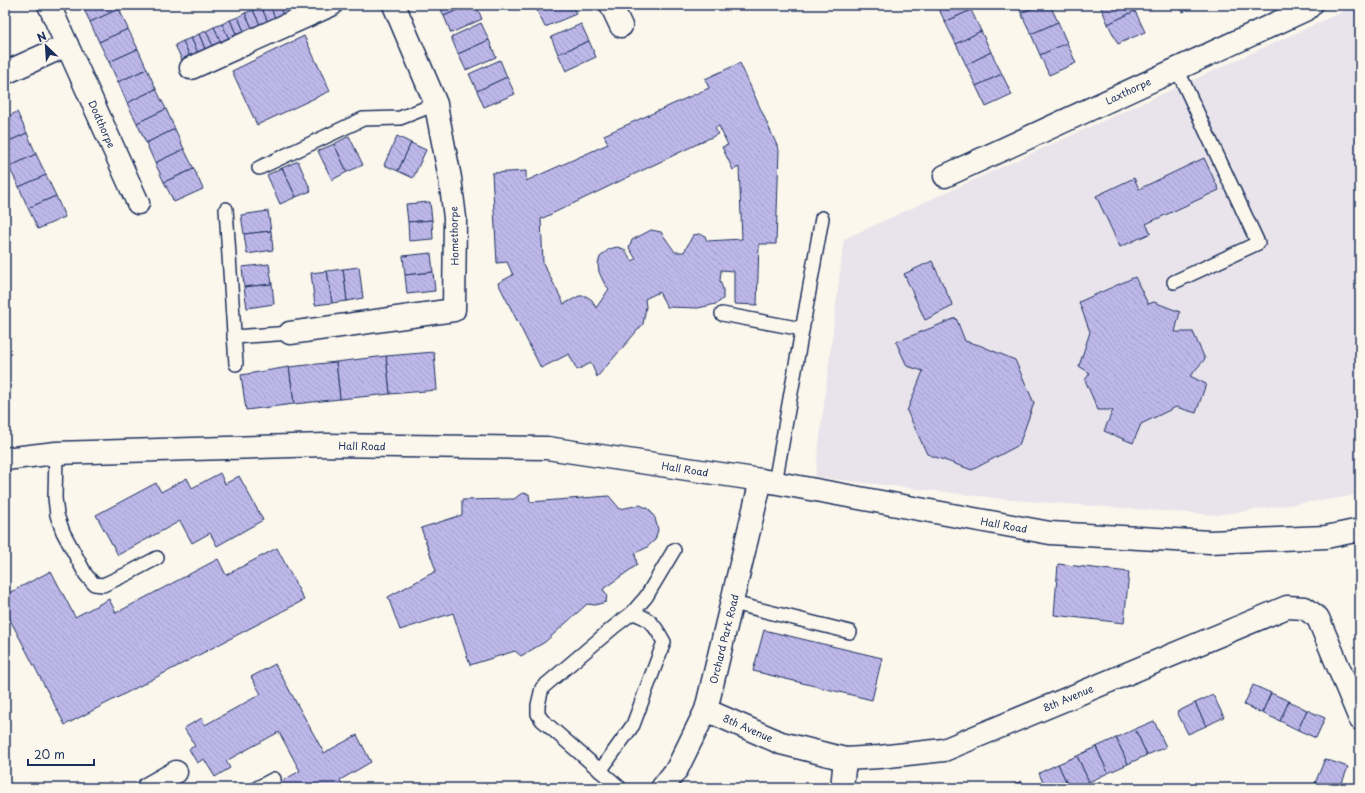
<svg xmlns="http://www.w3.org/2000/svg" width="1365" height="793" font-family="'Playpen Sans',sans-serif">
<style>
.built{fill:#e9e4eb}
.building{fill:url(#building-back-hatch);stroke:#1b2f5e;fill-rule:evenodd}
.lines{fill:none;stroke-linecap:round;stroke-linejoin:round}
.service-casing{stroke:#1b2f5e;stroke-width:16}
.minor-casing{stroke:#1b2f5e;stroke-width:25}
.tertiary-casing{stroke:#1b2f5e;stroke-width:25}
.service{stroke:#fbf7ec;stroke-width:13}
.minor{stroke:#fbf7ec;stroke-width:22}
.tertiary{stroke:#fbf7ec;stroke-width:22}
.labels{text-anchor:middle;stroke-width:3;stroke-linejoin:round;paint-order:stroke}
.street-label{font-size:10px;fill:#1b2f5e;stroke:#fbf7ec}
</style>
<defs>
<pattern id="building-back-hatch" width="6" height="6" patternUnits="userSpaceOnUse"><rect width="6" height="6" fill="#beb8ea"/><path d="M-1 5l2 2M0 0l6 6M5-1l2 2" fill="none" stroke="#a39ecb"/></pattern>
</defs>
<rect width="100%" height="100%" fill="#fbf7ec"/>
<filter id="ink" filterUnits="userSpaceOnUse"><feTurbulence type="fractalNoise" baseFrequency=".025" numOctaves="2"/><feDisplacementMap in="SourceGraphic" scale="8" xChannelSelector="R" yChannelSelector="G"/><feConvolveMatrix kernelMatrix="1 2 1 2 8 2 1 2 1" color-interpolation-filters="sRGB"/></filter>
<g filter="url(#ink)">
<polygon class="built" points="1357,5 1360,5 1360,494 1340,498 1216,515 1012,500 815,477 844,239"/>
<g class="building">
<polygon points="82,5 117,5 119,9 90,22"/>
<polygon points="264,5 270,5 275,18 268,22 261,7"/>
<polygon points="270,5 279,5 283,15 275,18"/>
<polygon points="279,5 288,5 291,11 283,15"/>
<polygon points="288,5 298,5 299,8 291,11"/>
<polygon points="439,5 469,5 444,16"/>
<polygon points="469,5 476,5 482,19 451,33 444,16"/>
<polygon points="535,5 550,5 537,11"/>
<polygon points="550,5 572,5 576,14 545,27 537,11"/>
<polygon points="937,5 969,5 971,10 945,22"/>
<polygon points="1018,5 1040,5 1021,13"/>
<polygon points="1040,5 1050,5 1058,22 1031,34 1021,13"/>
<polygon points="1100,5 1132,5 1135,11 1108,24"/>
<polygon points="1180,5 1198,5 1183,12"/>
<polygon points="261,7 268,22 260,25 253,10"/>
<polygon points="119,9 128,29 99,42 90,22"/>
<polygon points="253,10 260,25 252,28 245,13"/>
<polygon points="971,10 981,31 956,44 945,22"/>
<polygon points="1135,11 1145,32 1118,44 1108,24"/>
<polygon points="245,13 252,28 244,32 238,17"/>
<polygon points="238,17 244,32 237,36 230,20"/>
<polygon points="230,20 237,36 229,39 222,24"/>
<polygon points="1058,22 1067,43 1040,55 1031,34"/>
<polygon points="481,23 489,40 458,54 451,37"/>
<polygon points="222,24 229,39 221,43 214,27"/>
<polygon points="581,24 589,41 558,54 551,37"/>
<polygon points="214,27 221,43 213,46 206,31"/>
<polygon points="128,29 138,49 109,62 99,42"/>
<polygon points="206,31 213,46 205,49 199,34"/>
<polygon points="981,31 991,52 966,65 956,44"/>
<polygon points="199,34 205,49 198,53 191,38"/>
<polygon points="304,36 330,91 257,125 232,71"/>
<polygon points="191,38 198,53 190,57 183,41"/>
<polygon points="489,40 496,57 466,70 458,54"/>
<polygon points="183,41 190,57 182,60 175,45"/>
<polygon points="589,41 596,57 566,71 558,54"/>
<polygon points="1067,43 1076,63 1049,75 1040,55"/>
<polygon points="138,49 147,69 118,82 109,62"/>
<polygon points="991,52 1002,74 976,86 966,65"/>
<polygon points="500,60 507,77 477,91 469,74"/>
<path d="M 740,63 L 779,150 L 776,244 L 759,244 L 757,305 L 734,304 L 734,271 L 721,270 L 720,281 L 723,289 L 723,299 L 716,304 L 698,308 L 667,307 L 659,292 L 645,299 L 646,307 L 643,324 L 597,377 L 591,363 L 577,370 L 569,354 L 541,368 L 498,283 L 513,275 L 507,262 L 497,263 L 492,173 L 526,171 L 526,181 L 608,144 L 604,135 L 709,88 L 705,79 ZM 719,126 L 728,145 L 722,147 L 733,170 L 739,167 L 742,239 L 707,241 L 705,236 L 699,234 L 693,235 L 684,252 L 675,252 L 661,232 L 651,230 L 632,240 L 629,248 L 636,259 L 632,261 L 624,249 L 617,247 L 609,249 L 600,257 L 598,264 L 599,272 L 604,283 L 609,289 L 596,308 L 592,300 L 586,296 L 579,296 L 564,304 L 543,263 L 541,219 L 718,134 L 715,128 Z"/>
<polygon points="147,69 156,89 127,103 118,82"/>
<polygon points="1002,74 1012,95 986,107 976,86"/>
<polygon points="507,77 515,94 484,107 477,91"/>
<polygon points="156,89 166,109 137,123 127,103"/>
<polygon points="166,109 175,129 146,143 137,123"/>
<polygon points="17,112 27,133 5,143 5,118"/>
<polygon points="175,129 184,149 155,163 146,143"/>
<polygon points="27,133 36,154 9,167 5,158 5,143"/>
<polygon points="349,136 363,165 347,172 334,144"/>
<polygon points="397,136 411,143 398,171 384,165"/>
<polygon points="411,143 426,150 413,178 398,171"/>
<polygon points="334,144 347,172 332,180 318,151"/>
<polygon points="184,149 194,169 164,182 155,163"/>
<polygon points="36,154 46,175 19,187 9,167"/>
<polygon points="1204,158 1219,190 1146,224 1151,233 1120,247 1096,196 1134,178 1139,189"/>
<polygon points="298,161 311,191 296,197 282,168"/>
<polygon points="282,168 296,197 280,204 267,175"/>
<polygon points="194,169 203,189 174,202 164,182"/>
<polygon points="46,175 56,196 28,208 19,187"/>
<polygon points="56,196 65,217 38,229 28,208"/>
<polygon points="430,202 432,220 408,222 406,204"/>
<polygon points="268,211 271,231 244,234 241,215"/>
<polygon points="432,220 433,239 409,241 408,222"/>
<polygon points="271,231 273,250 247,254 244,234"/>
<polygon points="431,253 433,272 405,275 403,256"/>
<polygon points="932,261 953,306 925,320 904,274"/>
<polygon points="269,264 272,284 244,287 242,267"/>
<polygon points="359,267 363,298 347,301 343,269"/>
<polygon points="343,269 347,301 332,303 327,271"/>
<polygon points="327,271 332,303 315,305 311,273"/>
<polygon points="433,272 435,291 407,294 405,275"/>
<polygon points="1135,277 1148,304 1154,302 1180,312 1175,332 1193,332 1205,359 1190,376 1206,384 1196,413 1176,407 1141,424 1133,443 1104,431 1113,410 1098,410 1085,380 1090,373 1079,366 1090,332 1079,302"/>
<polygon points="272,284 274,304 247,308 244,287"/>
<polygon points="956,318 965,341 979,345 1015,360 1034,403 1019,445 972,470 927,454 907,411 923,371 907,366 896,342"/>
<polygon points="434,352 437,390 390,394 386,356"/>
<polygon points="386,356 390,394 340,399 336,362"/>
<polygon points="336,362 340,399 294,404 289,367"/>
<polygon points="289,367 294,404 246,410 241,375"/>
<polygon points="220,473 225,484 239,476 263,520 217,546 210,533 192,543 180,521 118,555 96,515 156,483 161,492 187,478 192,488"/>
<polygon points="522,493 529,494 530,502 609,496 620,509 640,505 649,509 655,518 658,530 655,540 646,548 635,553 637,565 603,589 607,595 606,602 595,605 587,604 545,642 521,656 515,651 470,665 453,613 400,630 388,597 436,571 421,528 462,515 462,500 514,499"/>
<polygon points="277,548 304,600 65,725 5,610 5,595 51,571 75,617 109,599 116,613 218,559 226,575"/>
<polygon points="1058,564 1129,572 1124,623 1054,615"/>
<polygon points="764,630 882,658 872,700 753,671"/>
<polygon points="275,664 324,753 357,735 371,762 340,780 344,788 269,788 300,771 279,732 226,761 230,768 215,777 204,759 197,763 189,749 195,746 184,728 202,718 205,725 261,694 251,677"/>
<polygon points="1253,685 1271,693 1262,713 1244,705"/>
<polygon points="1271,693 1289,701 1280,721 1262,713"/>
<polygon points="1213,695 1224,717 1206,726 1195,703"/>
<polygon points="1289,701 1307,710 1298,730 1280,721"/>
<polygon points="1195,703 1206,726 1188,734 1177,712"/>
<polygon points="1307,710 1325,718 1316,738 1298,730"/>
<polygon points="1154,721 1166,747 1147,755 1135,729"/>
<polygon points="1135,729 1147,755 1128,764 1116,738"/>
<polygon points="1116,738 1128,764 1108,773 1096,747"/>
<polygon points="1096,747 1108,773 1089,782 1077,756"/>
<polygon points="1077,756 1089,782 1076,788 1069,788 1058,764"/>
<polygon points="1325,759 1348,767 1340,788 1327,788 1315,783"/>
<polygon points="1058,764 1069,788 1045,788 1039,773"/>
<polygon points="1021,781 1023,788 1005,788"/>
<polygon points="1315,783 1327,788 1314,788"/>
</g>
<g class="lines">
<g class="service-casing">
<g id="service">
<polyline points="259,168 363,119 400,118 436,104"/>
<polyline points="226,209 236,364"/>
<polyline points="1174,282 1258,243 1177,69"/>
<polyline points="722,314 802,329"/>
<polyline points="234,337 290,333"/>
<polyline points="56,453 55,498 57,515 63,532 86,575 94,584 103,585 127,574 157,558"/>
<polyline points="775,483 822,218"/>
<polyline points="733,603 850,632"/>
<path d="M 600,771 L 633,725 L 664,642 C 655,626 651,618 632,613"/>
<polyline points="257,788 274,779"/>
<polyline points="620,788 542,720 538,714 538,705 542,688 615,626 632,613 646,597 674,550"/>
</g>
</g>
<g class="minor-casing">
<g id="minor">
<polyline points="49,5 138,203"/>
<polyline points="611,5 621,26"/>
<polyline points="191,68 331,5"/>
<polyline points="5,73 67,45"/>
<polyline points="945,176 1307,9 1311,5"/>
<polyline points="290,333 454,310 455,218 450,178 437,111 436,104 394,5"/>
<polyline points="706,710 781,743 845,759 879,757 944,750 1287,607 1305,608 1318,618 1360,719"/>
<polyline points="148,788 176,772"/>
<polyline points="662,788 677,769 706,710 761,480"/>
<polyline points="842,788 845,759"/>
</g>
</g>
<g class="tertiary-casing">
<polyline id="tertiary" points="5,459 56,453 325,445 547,448 761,480 1050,533 1210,542 1326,537 1360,530"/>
</g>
<use href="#service" class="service"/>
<use href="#minor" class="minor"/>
<use href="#tertiary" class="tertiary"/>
</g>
</g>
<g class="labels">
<g class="street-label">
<text transform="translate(1128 91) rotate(-25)" y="4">Laxthorpe</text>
<text transform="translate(102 124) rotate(66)" y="4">Dodthorpe</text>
<text transform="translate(454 236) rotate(-91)" y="4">Homethorpe</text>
<text transform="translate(362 446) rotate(1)" y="4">Hall Road</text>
<text transform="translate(685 469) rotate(9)" y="4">Hall Road</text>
<text transform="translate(1004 525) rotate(10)" y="4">Hall Road</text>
<text transform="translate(724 639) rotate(-76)" y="4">Orchard Park Road</text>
<text transform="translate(1068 698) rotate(-23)" y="4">8th Avenue</text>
<text transform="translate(748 728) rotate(24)" y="4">8th Avenue</text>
</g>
</g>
<rect width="1365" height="793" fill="none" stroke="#fbf7ec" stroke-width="20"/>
<rect x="10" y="10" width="1345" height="773" fill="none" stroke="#1b2f5e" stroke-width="1.5" filter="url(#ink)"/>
<g transform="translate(46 46) rotate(335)" stroke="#fbf7ec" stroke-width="3" paint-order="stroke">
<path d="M0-3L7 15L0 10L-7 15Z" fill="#1b2f5e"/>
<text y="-6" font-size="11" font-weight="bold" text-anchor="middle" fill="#1b2f5e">N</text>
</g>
<path d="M28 759v6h66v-6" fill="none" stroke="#1b2f5e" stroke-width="2"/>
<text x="34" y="759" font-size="12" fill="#1b2f5e" stroke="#fbf7ec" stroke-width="3" paint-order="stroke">20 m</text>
</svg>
